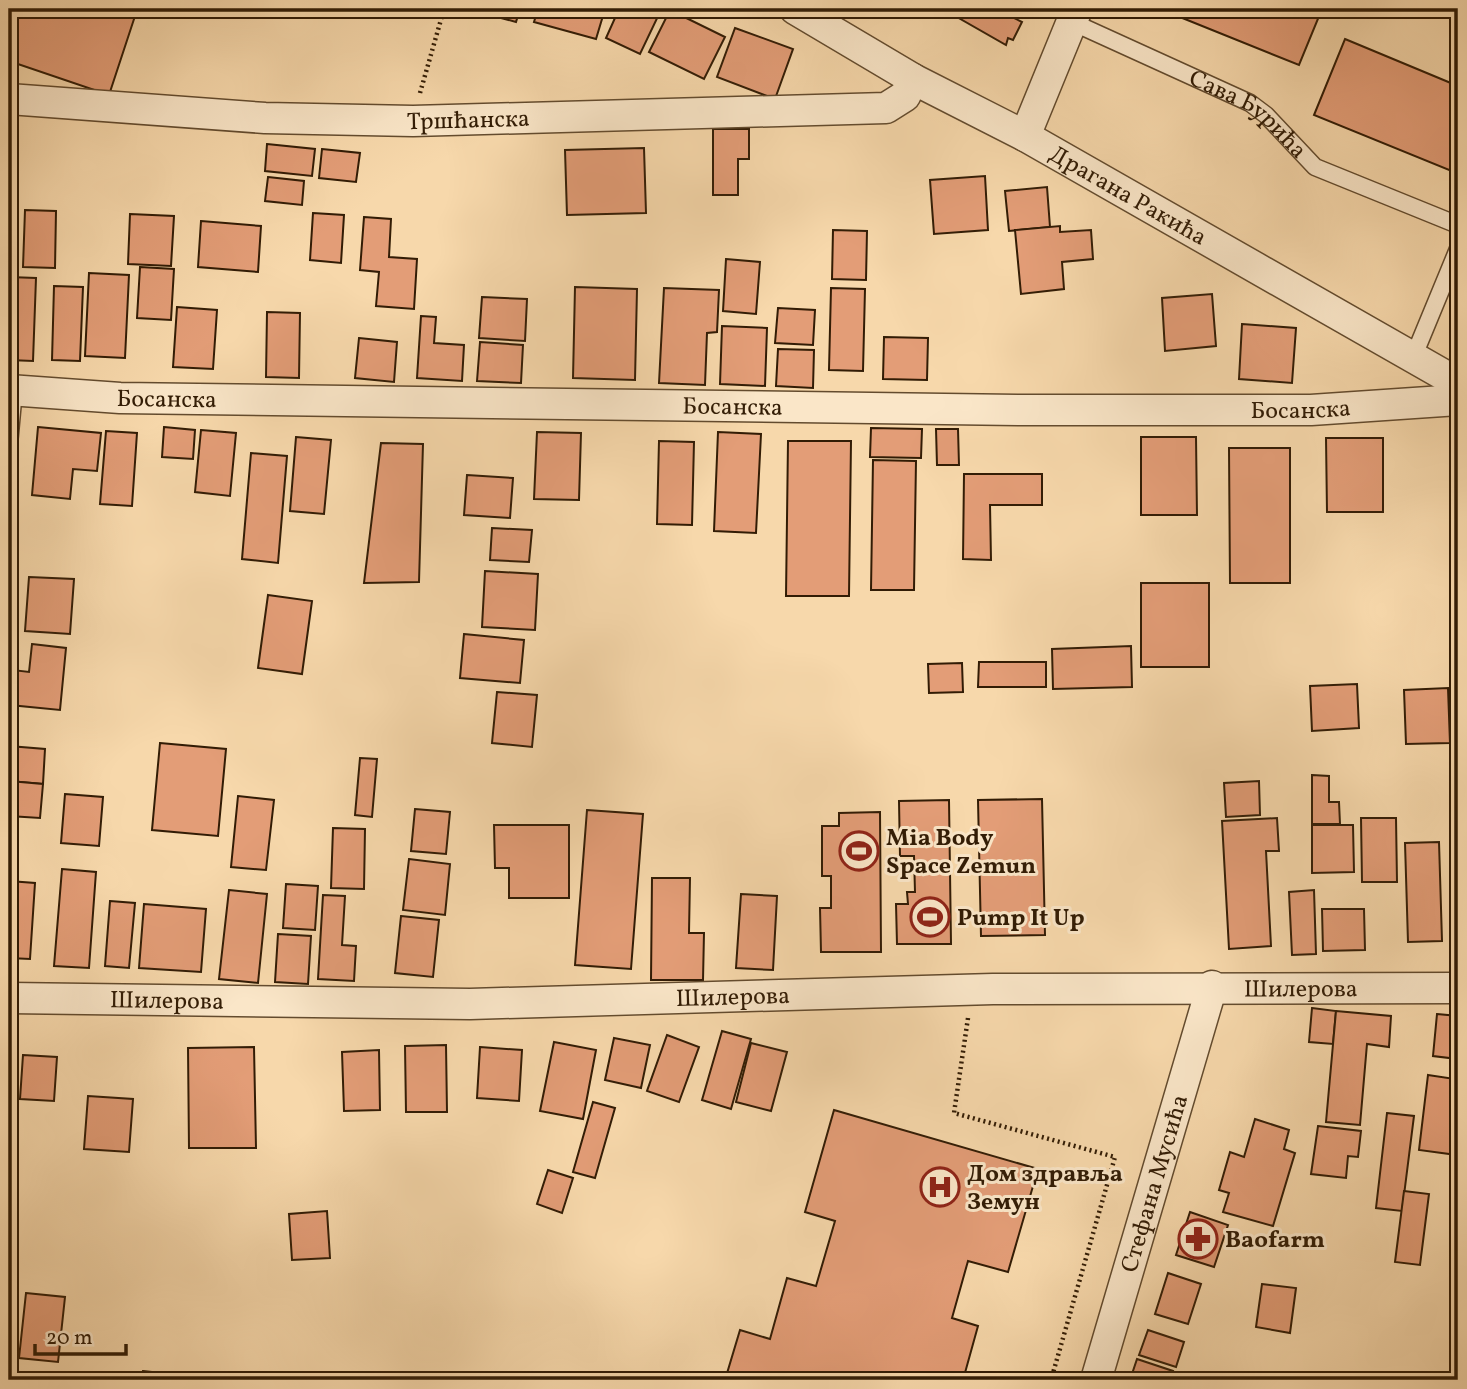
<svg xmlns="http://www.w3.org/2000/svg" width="1467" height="1389" font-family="Vollkorn,serif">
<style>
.building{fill:#e39d77;stroke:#321c05;stroke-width:2}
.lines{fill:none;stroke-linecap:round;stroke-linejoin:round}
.lane-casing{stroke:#634b2e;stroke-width:19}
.street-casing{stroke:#634b2e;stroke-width:33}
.path{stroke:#321c05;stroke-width:4.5;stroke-dasharray:2 3.5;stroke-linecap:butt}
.lane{stroke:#fae6c8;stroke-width:16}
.street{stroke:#fae6c8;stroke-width:30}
.labels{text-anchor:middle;stroke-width:6;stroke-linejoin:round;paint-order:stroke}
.street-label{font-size:24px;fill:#321c05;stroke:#fae6c8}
.poi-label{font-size:24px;font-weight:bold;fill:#321c05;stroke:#fae6c8;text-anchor:start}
</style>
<rect width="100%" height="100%" fill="#f7d8ab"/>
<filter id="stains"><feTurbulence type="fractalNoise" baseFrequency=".00286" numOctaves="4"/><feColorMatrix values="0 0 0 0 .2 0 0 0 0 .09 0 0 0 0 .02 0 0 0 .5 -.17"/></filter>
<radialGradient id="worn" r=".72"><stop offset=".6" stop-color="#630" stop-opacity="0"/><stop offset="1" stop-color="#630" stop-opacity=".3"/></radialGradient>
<g class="building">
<polygon points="19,9 121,9 136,13 109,95 9,61 9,41"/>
<polygon points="468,9 520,9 516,22"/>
<polygon points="538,9 605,9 596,39 534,22"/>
<polygon points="619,9 661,10 640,54 606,38"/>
<polygon points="943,9 1013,9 1010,16 1022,22 1013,40 1008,38 1006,45"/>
<polygon points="1160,9 1322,9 1299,65"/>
<polygon points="670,10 725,37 704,79 649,52"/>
<polygon points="735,28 793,49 775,99 717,77"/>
<polygon points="1345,39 1458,86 1458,162 1454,172 1314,115"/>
<polygon points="713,129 749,129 749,159 738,159 738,195 713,195"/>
<polygon points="267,144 315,149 312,176 265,171"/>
<polygon points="644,148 646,213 567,215 565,150"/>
<polygon points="322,149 360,153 356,182 319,178"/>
<polygon points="985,176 988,230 934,234 930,180"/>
<polygon points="268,177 304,181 302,205 265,201"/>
<polygon points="1047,187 1050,227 1009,231 1005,191"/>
<polygon points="25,210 56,211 55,268 23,267"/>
<polygon points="313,213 344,215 341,263 310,260"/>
<polygon points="130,214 174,216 171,266 128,264"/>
<polygon points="364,217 391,219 389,257 417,259 414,309 376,306 379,272 360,270"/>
<polygon points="201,221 261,226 258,272 198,267"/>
<polygon points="1060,226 1060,232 1091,230 1093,259 1062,262 1064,289 1021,294 1015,230"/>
<polygon points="833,230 867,231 866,280 832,279"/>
<polygon points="726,259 760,262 756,314 723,311"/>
<polygon points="140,267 174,269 171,320 137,318"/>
<polygon points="89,273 129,275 125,358 85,356"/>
<polygon points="9,277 36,278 33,361 9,360"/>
<polygon points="54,286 83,287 80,361 52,360"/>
<polygon points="575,287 637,289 635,380 573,378"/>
<polygon points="664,288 719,290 717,332 707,333 705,385 659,383"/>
<polygon points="831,288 865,289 863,371 829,370"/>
<polygon points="1212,294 1216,346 1165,351 1162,298"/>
<polygon points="482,297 527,299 525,341 479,338"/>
<polygon points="177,307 217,310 213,369 173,367"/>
<polygon points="778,308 815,310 813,345 775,343"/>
<polygon points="267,312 300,313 299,378 266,377"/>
<polygon points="421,316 436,317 434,343 464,345 462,381 417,378"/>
<polygon points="1242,324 1296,328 1292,383 1239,379"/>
<polygon points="722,326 767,328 765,386 720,384"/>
<polygon points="884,337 928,338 927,380 883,379"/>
<polygon points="359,338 397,342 394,382 355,378"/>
<polygon points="480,342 523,345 521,383 477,381"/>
<polygon points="778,349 814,350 813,388 776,386"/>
<polygon points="38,427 101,433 97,471 73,469 70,499 32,495"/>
<polygon points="164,427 195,430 193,459 162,457"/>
<polygon points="871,428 922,429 921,458 870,457"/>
<polygon points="936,429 958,429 959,465 937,465"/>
<polygon points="201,430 236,433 230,496 195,492"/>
<polygon points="106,431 137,433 132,506 100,504"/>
<polygon points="537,432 581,433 579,500 534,499"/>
<polygon points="718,432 761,434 756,533 714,531"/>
<polygon points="296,437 331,440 324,514 290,511"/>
<polygon points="1141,437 1196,437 1197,515 1141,515"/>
<polygon points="1326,438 1383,438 1383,512 1327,512"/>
<polygon points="659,441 694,442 692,525 657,524"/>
<polygon points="788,441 851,441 849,596 786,596"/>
<polygon points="381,443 423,444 419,582 364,583"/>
<polygon points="1229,448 1290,448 1290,583 1230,583"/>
<polygon points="251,453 287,456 278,563 242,559"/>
<polygon points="873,460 916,461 914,590 871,590"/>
<polygon points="964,474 1042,474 1042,505 990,505 991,560 963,559"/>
<polygon points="467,475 513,478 510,518 464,515"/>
<polygon points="492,528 532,530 529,562 490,560"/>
<polygon points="485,571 538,574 535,630 482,627"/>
<polygon points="29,577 74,579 70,634 25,631"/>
<rect x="1141" y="583" width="68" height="84"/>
<polygon points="268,595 312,601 302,674 258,668"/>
<polygon points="464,634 524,640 520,683 460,678"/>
<polygon points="32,644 66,648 60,710 10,705 13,670 29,672"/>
<polygon points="1131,646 1132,687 1053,689 1052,649"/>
<polygon points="979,662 1046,662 1046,687 978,687"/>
<polygon points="962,663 963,692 929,693 928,664"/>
<polygon points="1357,684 1359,728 1312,731 1310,686"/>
<polygon points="1448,688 1450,743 1406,744 1404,690"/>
<polygon points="497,692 537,695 532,747 492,743"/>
<polygon points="160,743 226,749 218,836 152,830"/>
<polygon points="9,746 45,749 43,784 9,781"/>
<polygon points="360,758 377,759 372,817 355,815"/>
<polygon points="1312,775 1329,776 1329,802 1339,802 1340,824 1312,824"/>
<polygon points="9,781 43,784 40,818 9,816"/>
<polygon points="1259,781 1260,815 1226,817 1224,783"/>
<polygon points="65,794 103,797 99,846 61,843"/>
<polygon points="238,796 274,800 266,870 231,867"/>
<polygon points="1042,799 1045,935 981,936 978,800"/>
<polygon points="949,800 951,944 897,944 896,904 908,904 907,892 915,892 914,856 900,856 899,801"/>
<polygon points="415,809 450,812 446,854 411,851"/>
<polygon points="587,810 643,814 631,969 575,965"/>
<polygon points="880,812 881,952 821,952 820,908 831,908 831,876 822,876 822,826 839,826 839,813"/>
<polygon points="1277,818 1279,851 1266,851 1271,946 1229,949 1222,821"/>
<polygon points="1361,818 1396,818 1397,882 1362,882"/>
<polygon points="494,825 569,825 569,898 509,898 509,868 495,868"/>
<polygon points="1312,825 1353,825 1354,872 1312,873"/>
<polygon points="333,828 365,829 364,889 331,888"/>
<polygon points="1439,842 1442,941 1408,942 1405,843"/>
<polygon points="409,859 450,864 445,915 403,910"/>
<polygon points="62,869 96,872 89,968 54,966"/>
<polygon points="652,878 690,878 689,933 704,933 703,980 651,980"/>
<polygon points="9,881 35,883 30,959 9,958"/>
<polygon points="286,884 318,886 315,930 283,928"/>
<polygon points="229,890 267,894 258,983 219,979"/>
<polygon points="1314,890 1316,954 1292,955 1289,892"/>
<polygon points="741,894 777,896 773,970 736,968"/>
<polygon points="323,895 345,896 342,945 356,946 354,981 318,979"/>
<polygon points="110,901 135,903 129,968 105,966"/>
<polygon points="144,904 206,909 201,972 139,968"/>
<polygon points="1322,909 1364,909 1365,950 1323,951"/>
<polygon points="401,916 439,920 433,977 395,973"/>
<polygon points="278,934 311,936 308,984 275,982"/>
<polygon points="1312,1008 1336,1011 1333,1044 1309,1042"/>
<polygon points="1336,1011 1391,1016 1389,1047 1367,1044 1360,1125 1326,1122"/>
<polygon points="1437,1014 1458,1016 1458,1059 1433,1056"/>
<polygon points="722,1031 751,1039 731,1109 702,1100"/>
<polygon points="667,1035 699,1047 679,1102 647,1091"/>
<polygon points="614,1038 650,1045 641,1088 605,1080"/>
<polygon points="554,1042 596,1050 583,1119 540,1111"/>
<polygon points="9,1043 17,1044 14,1084 9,1084"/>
<polygon points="751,1043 787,1052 771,1111 736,1102"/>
<polygon points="446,1045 447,1112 406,1112 405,1046"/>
<polygon points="254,1047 256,1148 189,1148 188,1048"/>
<polygon points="480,1047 522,1050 519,1101 477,1098"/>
<polygon points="379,1050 380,1110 344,1111 342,1052"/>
<polygon points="23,1055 57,1057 54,1101 20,1099"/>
<polygon points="1428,1075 1455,1079 1451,1114 1458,1115 1457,1155 1419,1150"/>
<polygon points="88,1096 133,1099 129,1152 84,1149"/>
<polygon points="593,1102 615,1108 595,1178 573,1172"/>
<polygon points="834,1110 1038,1169 1008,1272 968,1261 952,1318 978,1326 963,1380 725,1380 740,1330 770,1339 787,1278 816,1286 835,1221 805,1212"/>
<polygon points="1387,1113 1414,1116 1402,1211 1376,1208"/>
<polygon points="1255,1119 1289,1130 1284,1149 1295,1153 1273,1226 1223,1212 1229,1193 1219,1190 1230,1152 1244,1157"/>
<polygon points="1318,1126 1361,1131 1358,1157 1348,1156 1346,1178 1311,1174"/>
<polygon points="548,1170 573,1178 562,1213 537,1204"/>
<polygon points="1404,1191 1429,1194 1420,1265 1395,1262"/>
<polygon points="327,1211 330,1258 292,1260 289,1214"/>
<polygon points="1190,1212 1228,1225 1214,1267 1176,1255"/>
<polygon points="1168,1273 1201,1284 1188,1324 1155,1314"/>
<polygon points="1262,1284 1296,1288 1290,1333 1256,1327"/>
<polygon points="26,1293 65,1297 58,1362 19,1358"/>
<polygon points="1148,1330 1184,1342 1176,1367 1139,1355"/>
<polygon points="1137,1359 1173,1371 1170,1380 1130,1380"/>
<polygon points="143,1371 187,1376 187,1380 142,1380"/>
</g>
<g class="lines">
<g class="lane-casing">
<g id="lane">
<path id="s1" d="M 1072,22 L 1250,103 L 1266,115 L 1315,167 L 1458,225"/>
<polyline points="1413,358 1458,249"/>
<polyline points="9,444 14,390"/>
</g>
</g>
<g class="street-casing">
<g id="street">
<path id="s2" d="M 795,9 L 913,79 L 1025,136 L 1458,383"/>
<path id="s3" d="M 9,99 L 265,118 L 413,121 L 886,108 L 905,96 L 913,79"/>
<polyline points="1025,136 1077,9"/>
<path id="s4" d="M 9,390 L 120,398 L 1020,410 L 1311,410 L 1458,400"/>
<path id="s5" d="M 9,998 L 470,1004 L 993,989 L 1458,988"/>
<path id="s6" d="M 1096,1380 L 1212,986"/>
</g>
</g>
<g class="path">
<polyline points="420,93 444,9"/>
<polyline points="968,1018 954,1113 1115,1157 1051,1380"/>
</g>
<use href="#lane" class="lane"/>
<use href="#street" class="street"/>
</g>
<defs>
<g id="stadium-ring" transform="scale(2.0125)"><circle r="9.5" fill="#fae6c8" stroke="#8f2418" stroke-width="1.5"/><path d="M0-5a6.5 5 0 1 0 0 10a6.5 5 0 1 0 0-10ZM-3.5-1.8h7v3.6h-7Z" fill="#8f2418"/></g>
<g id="hospital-ring" transform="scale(2.0125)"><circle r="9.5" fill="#fae6c8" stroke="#8f2418" stroke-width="1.5"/><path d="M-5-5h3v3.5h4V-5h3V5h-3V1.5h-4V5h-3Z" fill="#8f2418"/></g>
<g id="pharmacy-ring" transform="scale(2.0125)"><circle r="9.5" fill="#fae6c8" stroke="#8f2418" stroke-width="1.5"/><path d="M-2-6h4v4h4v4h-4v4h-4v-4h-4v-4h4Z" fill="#8f2418"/></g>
</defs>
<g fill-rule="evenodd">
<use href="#stadium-ring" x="859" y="851"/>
<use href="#stadium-ring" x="930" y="917"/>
<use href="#hospital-ring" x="940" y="1187"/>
<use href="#pharmacy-ring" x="1198" y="1239"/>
</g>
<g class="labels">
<g class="street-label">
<text dy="8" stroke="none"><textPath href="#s1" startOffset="200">Сава Бурића</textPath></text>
<text dy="8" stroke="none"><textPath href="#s3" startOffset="460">Тршћанска</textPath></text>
<text dy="8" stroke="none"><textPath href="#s2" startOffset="382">Драгана Ракића</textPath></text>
<text dy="8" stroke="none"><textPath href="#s4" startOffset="158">Босанска</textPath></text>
<text dy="8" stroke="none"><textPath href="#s4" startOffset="724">Босанска</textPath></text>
<text dy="8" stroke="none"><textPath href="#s4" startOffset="1292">Босанска</textPath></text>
<text dy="8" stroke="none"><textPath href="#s5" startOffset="1292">Шилерова</textPath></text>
<text dy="8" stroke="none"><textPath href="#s5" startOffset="724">Шилерова</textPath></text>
<text dy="8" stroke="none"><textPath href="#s5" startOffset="158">Шилерова</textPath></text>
<text dy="8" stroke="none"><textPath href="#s6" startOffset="205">Стефана Мусића</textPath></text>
</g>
<g class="poi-label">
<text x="886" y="845">Mia Body<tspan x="886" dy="28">Space Zemun</tspan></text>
<text x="957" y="925">Pump It Up</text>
<text x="967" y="1181">Дом здравља<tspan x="967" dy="28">Земун</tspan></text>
<text x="1225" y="1247">Baofarm</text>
</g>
</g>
<rect width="1467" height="1389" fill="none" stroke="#f7d8ab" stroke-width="35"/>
<rect x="10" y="10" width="1446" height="1368" fill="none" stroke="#321c05" stroke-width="3.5"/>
<rect x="18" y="18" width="1432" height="1354" fill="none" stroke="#321c05" stroke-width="2"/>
<path d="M35 1344v10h91v-10" fill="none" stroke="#321c05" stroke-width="3.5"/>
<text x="46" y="1344" font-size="21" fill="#321c05" stroke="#fae6c8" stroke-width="5" paint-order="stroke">20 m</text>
<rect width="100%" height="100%" filter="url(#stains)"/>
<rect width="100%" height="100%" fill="url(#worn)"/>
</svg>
